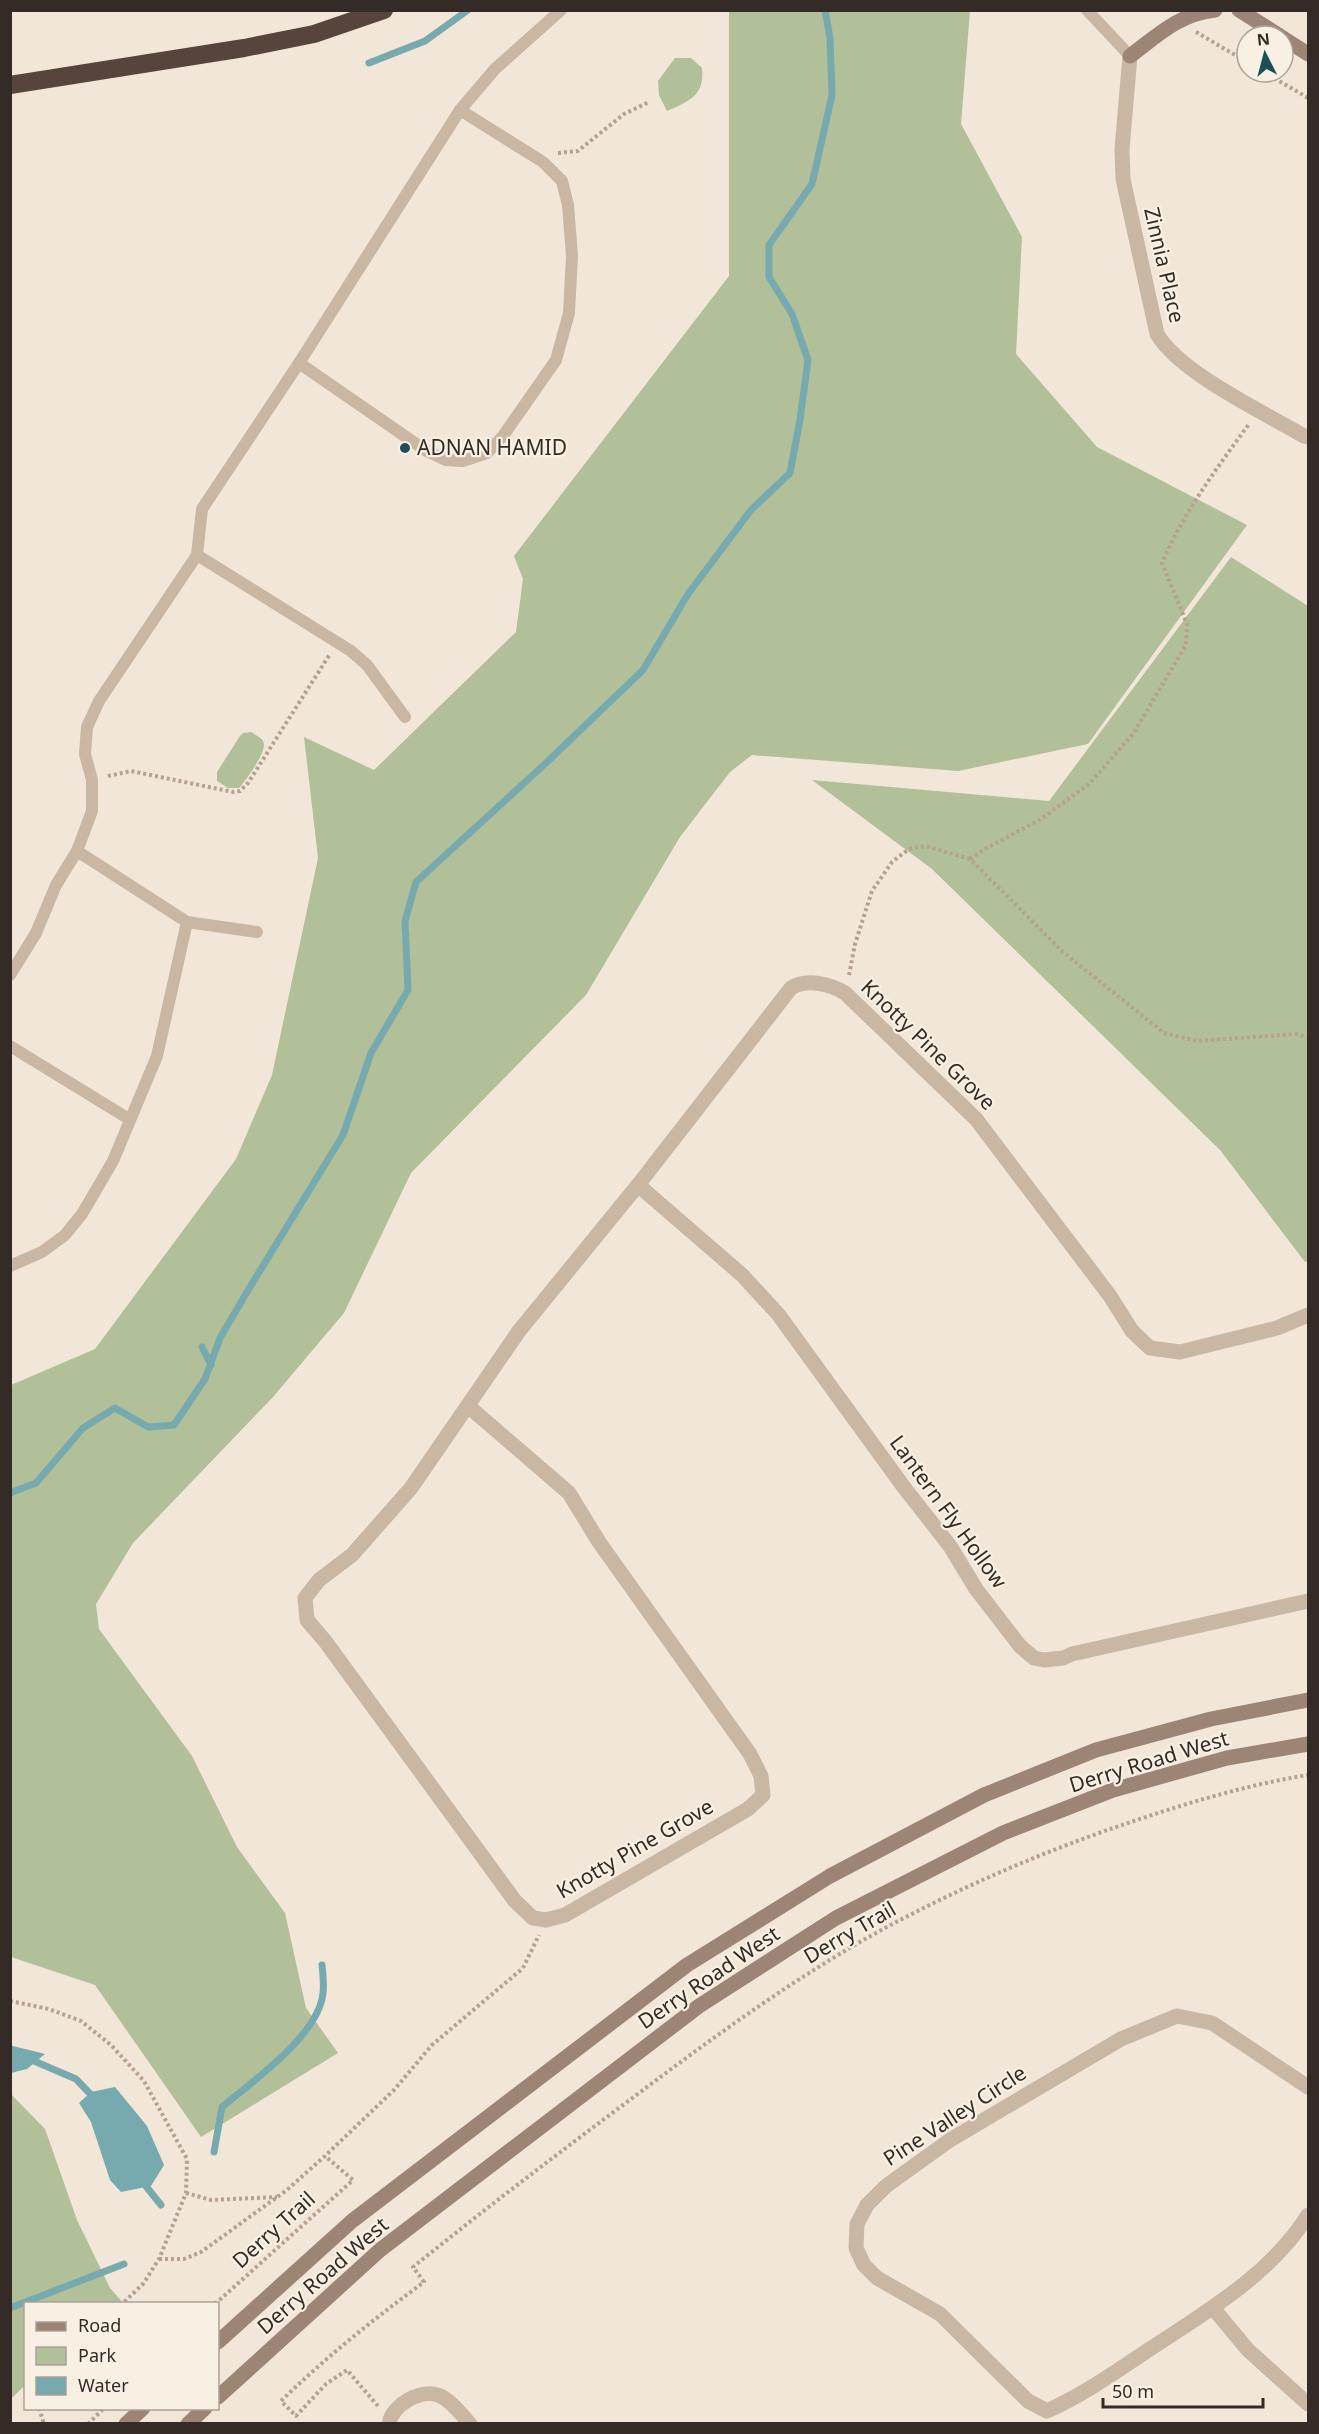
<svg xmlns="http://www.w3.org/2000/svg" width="1319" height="2434" font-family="'Noto Sans',sans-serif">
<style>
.green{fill:#b1c098}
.water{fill:#76aaaf}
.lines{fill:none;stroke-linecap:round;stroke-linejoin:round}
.stream{stroke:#76aaaf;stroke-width:7}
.path{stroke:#b5a18e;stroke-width:4;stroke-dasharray:3 3;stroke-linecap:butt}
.service{stroke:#c9b7a4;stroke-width:12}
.minor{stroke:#c9b7a4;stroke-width:15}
.secondary{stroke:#9d8575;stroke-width:15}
.motorway{stroke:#56453c;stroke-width:18}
.poi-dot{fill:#1b5057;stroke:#f9f0e4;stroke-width:2}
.labels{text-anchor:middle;stroke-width:4.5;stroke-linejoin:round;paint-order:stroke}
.street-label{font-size:21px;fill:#342b26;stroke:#f9f0e4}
.poi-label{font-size:21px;fill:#342b26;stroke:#f9f0e4;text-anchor:start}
</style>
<rect width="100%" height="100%" fill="#f1e6d8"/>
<g class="green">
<polygon points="729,11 970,11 961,124 1022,237 1016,354 1097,447 1247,525 1088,744 958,771 752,755 730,772 680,837 586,995 411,1173 344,1313 273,1397 133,1543 96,1604 99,1629 192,1756 237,1847 285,1913 306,2008 338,2053 201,2137 95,1985 11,1957 11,1385 95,1349 236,1159 272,1075 318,858 304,737 374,770 516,632 523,579 514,556 729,276"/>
<path d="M 675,58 L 691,58 L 702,68 C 705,95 690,101 667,111 L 659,95 L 658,81 Z"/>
<polygon points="1231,557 1308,606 1308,1261 1305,1262 1220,1150 932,869 812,780 1049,801"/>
<path d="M 251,732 C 255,735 261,737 263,741 C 269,750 245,781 239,788 L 228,788 L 217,781 L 217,772 L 240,736 L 243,733 Z"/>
<polygon points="11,2094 45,2129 77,2220 110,2288 123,2303 26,2304 25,2385 11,2399"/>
</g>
<g class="water">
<polygon points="10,2045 13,2046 45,2054 27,2069 11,2073"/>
<polygon points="115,2087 147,2126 164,2165 151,2186 121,2192 110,2180 91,2122 79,2103 91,2092"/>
</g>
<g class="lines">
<g class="stream">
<polyline points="369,63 425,41 468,10"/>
<polyline points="202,1347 211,1365"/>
<polyline points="10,1493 36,1483 83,1428 115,1408 148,1427 174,1425 205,1379 220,1338 247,1292 343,1135 371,1053 408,990 405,921 416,882 546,763 643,670 688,594 751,510 790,473 800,420 808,360 792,314 769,277 769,245 812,184 832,95 830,38 825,10"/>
<polyline points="10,2053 27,2058 76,2079 94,2098"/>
<path d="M 214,2152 L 222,2107 C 253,2081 319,2035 323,1993 C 324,1984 323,1974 322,1965"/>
<polyline points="141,2180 161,2205"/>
<polyline points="10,2308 124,2264"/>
</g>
<g class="path">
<polyline points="1196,32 1247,62"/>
<polyline points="1264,72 1308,98"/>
<polyline points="558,153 578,151 624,114 649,102"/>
<polyline points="108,776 131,771 233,792 240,791 248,783 330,654"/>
<path d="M 970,859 L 985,849 L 1041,819 L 1089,784 L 1133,734 L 1186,645 L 1187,624 L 1162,563 C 1183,513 1217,468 1249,424"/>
<polyline points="849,975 855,944 872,891 892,862 909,849 925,846 970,859 1063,952 1164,1033 1197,1041 1296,1034 1308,1037"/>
<polyline points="10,2001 49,2009 81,2021 111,2045 144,2081 187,2159 186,2193 159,2259 143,2284 122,2304"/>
<polyline points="186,2193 211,2200 277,2197"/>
<polyline points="159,2259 184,2259 201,2252 287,2190 325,2156 394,2090 432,2045 523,1968 539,1935"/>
<polyline points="215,2304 353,2180 325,2156"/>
<path d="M 378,2406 L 347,2370 L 326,2384 L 296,2416 L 281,2401 C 326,2357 374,2319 424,2282 L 413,2267 C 486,2208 560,2152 635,2096 C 715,2036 797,1976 885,1928 C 967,1884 1054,1847 1143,1818 C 1197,1800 1252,1784 1308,1775"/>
<polyline points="39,2408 44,2424"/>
<polyline points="88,2424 104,2408"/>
</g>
<g class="service">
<polyline points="1087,10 1130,56"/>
<polyline points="299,363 425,450 446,460 463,461 487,453 503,436 556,360 569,313 572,256 568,205 562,181 543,162 460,110"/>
<polyline points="197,555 351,651 367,665 405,717"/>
<polyline points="77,851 187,922 257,932"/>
<polyline points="10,975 36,933 56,885 77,851 92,811 92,780 85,754 87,727 99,701 197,555 202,509 299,363 460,110 495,69 561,10"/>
<polyline points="10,1046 129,1119"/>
<polyline points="10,1266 42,1252 65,1235 82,1214 113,1161 157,1056 187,922"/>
</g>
<g class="minor">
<path d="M 1130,56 L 1122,149 L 1123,179 L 1157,334 C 1180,373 1263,412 1304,436 L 1308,437"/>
<polyline points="638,1185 742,1275 778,1314 903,1486 950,1546 976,1589 1020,1646 1034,1658 1044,1660 1063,1658 1072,1654 1308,1601"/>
<path d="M 468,1406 L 569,1493 L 599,1542 L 750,1754 L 761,1776 L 763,1795 L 748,1809 L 565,1915 L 546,1920 L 533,1918 L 515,1901 L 325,1641 L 307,1620 L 305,1598 L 319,1580 L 352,1555 L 411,1488 L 519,1331 L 638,1185 L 791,988 C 807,978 830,984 845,993 L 976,1119 L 1110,1296 L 1132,1331 L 1150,1348 L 1180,1352 L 1277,1328 L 1308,1315"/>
<path d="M 1308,2087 L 1212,2023 L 1177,2016 L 1121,2039 L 950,2140 L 886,2186 L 867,2205 L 857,2224 L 856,2248 L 864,2265 L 877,2278 L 940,2314 L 1028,2401 L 1047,2411 C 1085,2394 1118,2370 1153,2347 C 1209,2310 1272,2273 1308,2215"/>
<polyline points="1213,2308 1248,2350 1308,2404"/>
<path d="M 389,2424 C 392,2405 420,2389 438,2395 C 450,2399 461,2414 470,2424"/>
</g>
<g class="secondary">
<polyline points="1239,10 1280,36"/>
<polyline points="1283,38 1308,54"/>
<path d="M 1130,56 C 1158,35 1179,14 1215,10"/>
<polyline points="218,2342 352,2221 687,1965 830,1876 984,1795 1096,1750 1211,1719 1308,1700"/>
<polyline points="218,2397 380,2250 699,2006 836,1918 1003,1833 1113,1790 1227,1758 1308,1744"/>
<polyline points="126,2424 143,2408"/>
<polyline points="188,2424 205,2408"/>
</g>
<polyline class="motorway" points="10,85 244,48 314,34 384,10"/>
</g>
<circle class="poi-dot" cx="405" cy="448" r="6"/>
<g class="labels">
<g class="street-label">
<text transform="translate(1164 265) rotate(77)" y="7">Zinnia Place</text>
<text transform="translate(928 1045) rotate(44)" y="7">Knotty Pine Grove</text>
<text transform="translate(948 1512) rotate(54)" y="7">Lantern Fly Hollow</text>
<text transform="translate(1149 1762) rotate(-17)" y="7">Derry Road West</text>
<text transform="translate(635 1849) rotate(-30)" y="7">Knotty Pine Grove</text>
<text transform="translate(850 1933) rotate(-30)" y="7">Derry Trail</text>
<text transform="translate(709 1978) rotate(-34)" y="7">Derry Road West</text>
<text transform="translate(955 2116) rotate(-33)" y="7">Pine Valley Circle</text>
<text transform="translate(274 2230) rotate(-42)" y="7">Derry Trail</text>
<text transform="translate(323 2276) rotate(-41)" y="7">Derry Road West</text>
</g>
<g class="poi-label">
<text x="417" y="455">ADNAN HAMID</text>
</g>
</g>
<rect width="1319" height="2434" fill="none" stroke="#342b26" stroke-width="24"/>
<rect x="24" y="2302" width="195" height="108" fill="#f9f0e4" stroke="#aaa198" stroke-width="1.5"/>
<rect x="36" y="2322" width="30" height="9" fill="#9d8575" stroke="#aaa198" stroke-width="1.5"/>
<text x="78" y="2332" font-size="18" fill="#342b26">Road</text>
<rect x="36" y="2347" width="30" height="18" fill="#b1c098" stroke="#aaa198" stroke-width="1.5"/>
<text x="78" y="2362" font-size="18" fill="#342b26">Park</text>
<rect x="36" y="2377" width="30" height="18" fill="#76aaaf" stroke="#aaa198" stroke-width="1.5"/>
<text x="78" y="2392" font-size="18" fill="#342b26">Water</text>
<g transform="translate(1265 54) rotate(354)"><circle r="28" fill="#f9f0e4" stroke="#aaa198" stroke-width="1.5"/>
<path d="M0-4.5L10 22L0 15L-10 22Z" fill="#1b5057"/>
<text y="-9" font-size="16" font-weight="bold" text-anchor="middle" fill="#342b26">N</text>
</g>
<path d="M1103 2398v9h160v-9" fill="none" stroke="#342b26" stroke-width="3"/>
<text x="1112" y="2398" font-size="18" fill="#342b26" stroke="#f9f0e4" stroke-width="4.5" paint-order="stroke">50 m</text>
</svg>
